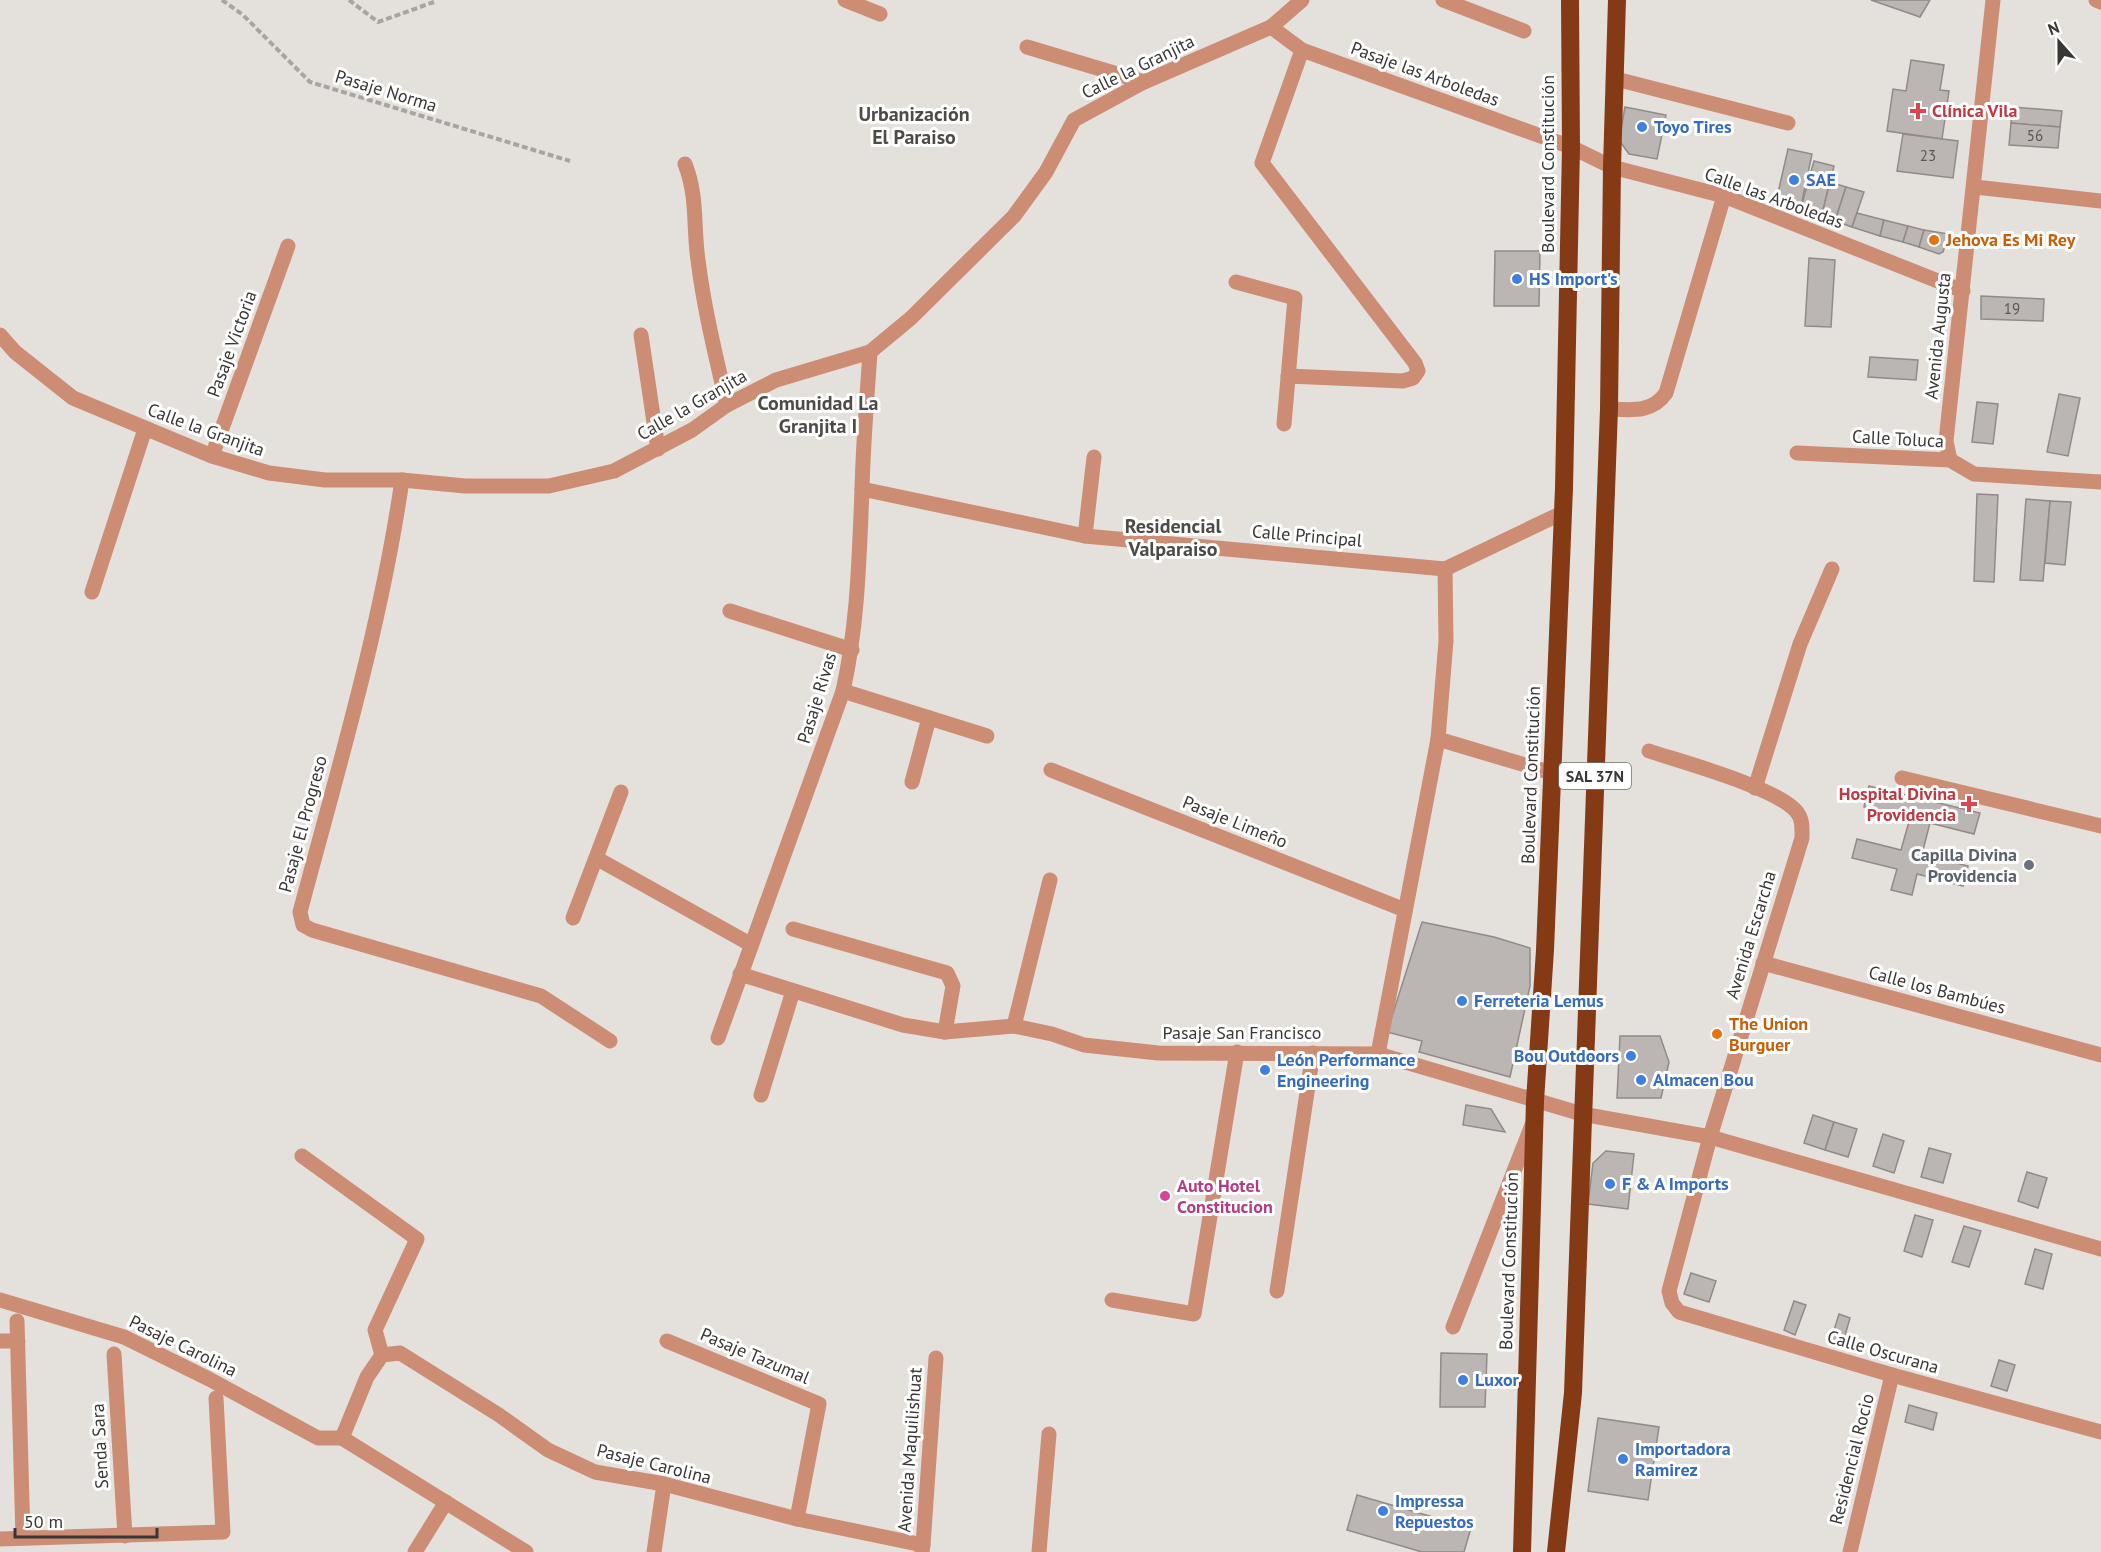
<svg xmlns="http://www.w3.org/2000/svg" width="2101" height="1552" font-family="'PT Sans',sans-serif">
<style>
.building{fill:#bbb5b3;stroke:#908b88;stroke-width:1.5}
.lines{fill:none;stroke-linecap:round;stroke-linejoin:round}
.path{stroke:#a7a4a1;stroke-width:4;stroke-dasharray:6 3;stroke-linecap:butt}
.minor{stroke:#cc8d74;stroke-width:15}
.highway{stroke:#853a16;stroke-width:18}
.health-dot{fill:#e0444e;stroke:#fff;stroke-width:2}
.shop-dot{fill:#3f7fe0;stroke:#fff;stroke-width:2}
.food-dot{fill:#e8710a;stroke:#fff;stroke-width:2}
.worship-dot{fill:#6b7280;stroke:#fff;stroke-width:2}
.hotel-dot{fill:#d1479c;stroke:#fff;stroke-width:2}
.labels{text-anchor:middle;stroke-width:6;stroke-linejoin:round;paint-order:stroke}
.number-label{font-size:15px;fill:#595654}
.shield{fill:#fff;stroke:#747372;stroke-width:1.5}
.shield-label{font-size:16px;font-weight:bold;fill:#383735}
.street-label{font-size:18px;fill:#383735;stroke:#fff}
.health-label{font-size:18px;font-weight:bold;fill:#be3a42;stroke:#fff;text-anchor:start}
.shop-label{font-size:18px;font-weight:bold;fill:#366cbe;stroke:#fff;text-anchor:start}
.food-label{font-size:18px;font-weight:bold;fill:#c56008;stroke:#fff;text-anchor:start}
.worship-label{font-size:18px;font-weight:bold;fill:#5b616d;stroke:#fff;text-anchor:end}
.hotel-label{font-size:18px;font-weight:bold;fill:#b23c85;stroke:#fff;text-anchor:start}
.neighbourhood-label{font-size:20px;font-weight:bold;fill:#4d4b47;stroke:#fff}
</style>
<rect width="100%" height="100%" fill="#e4e1dc"/>
<g class="building">
<polygon points="1871,0 1930,0 1920,17"/>
<polygon points="1911,60 1944,65 1940,90 1949,91 1942,139 1887,131 1893,89 1906,91"/>
<polygon points="1625,107 1666,115 1657,159 1629,154 1619,140"/>
<polygon points="2012,107 2062,111 2060,127 2011,123"/>
<polygon points="2011,123 2060,127 2058,148 2009,145"/>
<polygon points="1903,134 1958,141 1953,178 1897,171"/>
<polygon points="1788,149 1812,154 1800,211 1775,206"/>
<polygon points="1814,161 1834,166 1821,218 1800,211"/>
<polygon points="1830,182 1846,187 1835,221 1821,218"/>
<polygon points="1846,187 1864,192 1852,227 1835,221"/>
<polygon points="1857,213 1884,220 1880,236 1852,227"/>
<polygon points="1884,220 1908,226 1903,242 1880,236"/>
<polygon points="1908,226 1924,230 1919,247 1903,242"/>
<polygon points="1924,230 1949,234 1943,252 1939,254 1919,247"/>
<polygon points="1495,251 1540,251 1539,306 1494,306"/>
<polygon points="1809,258 1835,260 1831,327 1805,326"/>
<polygon points="1981,296 2044,299 2043,321 1981,319"/>
<polygon points="1870,357 1918,360 1916,380 1868,377"/>
<polygon points="2059,394 2080,398 2068,456 2047,452"/>
<polygon points="1977,402 1998,404 1993,444 1972,442"/>
<polygon points="1977,494 1998,495 1994,582 1974,581"/>
<polygon points="2026,499 2050,501 2043,581 2020,580"/>
<polygon points="2050,501 2071,502 2065,565 2045,563"/>
<polygon points="1869,786 1980,813 1974,834 1930,823 1922,854 1968,866 1963,886 1917,874 1912,895 1891,890 1897,869 1852,858 1857,839 1901,850 1910,818 1864,807"/>
<polygon points="1422,922 1494,937 1530,948 1530,986 1510,1077 1419,1052 1422,1041 1387,1032"/>
<polygon points="1620,1036 1660,1036 1669,1062 1661,1098 1617,1098"/>
<polygon points="1466,1105 1491,1109 1505,1132 1463,1125"/>
<polygon points="1813,1115 1834,1122 1825,1150 1804,1143"/>
<polygon points="1834,1122 1857,1129 1848,1157 1825,1150"/>
<polygon points="1883,1134 1904,1141 1894,1173 1873,1166"/>
<polygon points="1929,1148 1951,1154 1943,1183 1921,1177"/>
<polygon points="1606,1151 1634,1154 1628,1209 1588,1204 1593,1163"/>
<polygon points="2027,1172 2047,1178 2038,1208 2018,1201"/>
<polygon points="1915,1215 1933,1220 1922,1257 1904,1251"/>
<polygon points="1964,1226 1981,1231 1969,1267 1952,1262"/>
<polygon points="2035,1249 2052,1254 2043,1289 2025,1284"/>
<polygon points="1691,1273 1716,1281 1709,1302 1684,1294"/>
<polygon points="1794,1301 1806,1305 1795,1335 1784,1330"/>
<polygon points="1839,1314 1850,1318 1842,1346 1830,1343"/>
<polygon points="1441,1353 1487,1354 1485,1407 1440,1407"/>
<polygon points="1999,1360 2015,1365 2007,1391 1991,1386"/>
<polygon points="1909,1405 1937,1413 1933,1430 1905,1422"/>
<polygon points="1598,1418 1659,1427 1648,1500 1588,1491"/>
<polygon points="1357,1495 1471,1528 1464,1552 1422,1552 1347,1530"/>
</g>
<g class="lines">
<g class="path">
<polyline points="222,0 243,15 310,82 570,161"/>
<polyline points="349,0 378,22 434,2"/>
</g>
<g class="minor">
<polyline points="845,0 880,14"/>
<polyline points="1443,0 1524,31"/>
<polyline points="2096,0 2101,2"/>
<polyline points="1271,27 1302,50 1571,147 1612,167 1724,196 1963,291"/>
<polyline points="1027,47 1144,82"/>
<polyline points="1616,79 1788,123"/>
<path d="M 685,164 C 698,197 693,226 698,260 C 704,309 716,357 727,405"/>
<polyline points="1975,187 2101,201"/>
<polyline points="1236,282 1295,298 1284,424"/>
<polyline points="0,335 15,352 73,398 212,456 269,473 325,480 402,480 465,486 549,486 614,471 692,430 727,405 776,380 870,352 911,318 1014,216 1046,172 1074,120 1144,82 1271,27 1302,0"/>
<polyline points="641,335 658,449"/>
<polyline points="1288,376 1403,381 1413,378 1418,371 1415,363 1262,163 1302,50"/>
<path d="M 1609,409 C 1632,410 1652,413 1666,393 L 1724,196"/>
<polyline points="1797,453 1950,460 1974,474 2101,482"/>
<polyline points="212,456 288,246"/>
<polyline points="1950,460 1946,441 1993,0"/>
<path d="M 402,480 C 381,626 338,769 300,912 L 303,925 L 312,930 L 541,996 L 610,1041"/>
<polyline points="862,489 1085,536 1445,569 1562,513"/>
<polyline points="1085,536 1094,457"/>
<polyline points="92,592 145,429"/>
<polyline points="730,611 852,650"/>
<polyline points="843,691 987,736"/>
<polyline points="1438,739 1552,773"/>
<path d="M 1649,751 C 1682,762 1775,787 1796,811 C 1803,819 1802,828 1802,838 L 1710,1137 L 1669,1291 L 1672,1303 L 1679,1312 L 1892,1375 L 2101,1432"/>
<polyline points="1051,770 1405,910"/>
<polyline points="1902,778 2101,826"/>
<polyline points="912,782 929,718"/>
<polyline points="1755,788 1800,644 1832,569"/>
<polyline points="596,858 750,944"/>
<polyline points="573,918 621,792"/>
<polyline points="793,929 947,973 953,986 945,1032"/>
<polyline points="1763,963 2101,1055"/>
<polyline points="740,974 903,1025 945,1032 1014,1026 1052,1034 1084,1045 1158,1053 1378,1054 1582,1114 1710,1137 2101,1249"/>
<polyline points="1014,1026 1050,880"/>
<path d="M 718,1038 L 843,691 C 858,623 859,559 862,490 C 863,444 867,398 870,352"/>
<polyline points="1378,1054 1438,739 1446,641 1445,569"/>
<polyline points="761,1095 793,991"/>
<polyline points="302,1156 417,1239 375,1330 382,1355"/>
<polyline points="1277,1291 1313,1053"/>
<polyline points="0,1300 124,1337 209,1379 318,1438 342,1438 526,1552"/>
<polyline points="1112,1300 1194,1314 1237,1052"/>
<polyline points="17,1321 23,1538"/>
<polyline points="1453,1327 1532,1125"/>
<polyline points="0,1341 18,1341"/>
<polyline points="667,1341 819,1404 797,1519"/>
<polyline points="114,1354 125,1536"/>
<polyline points="342,1438 367,1377 382,1355 400,1353 499,1415 548,1450 595,1472 664,1484 797,1519 923,1545 922,1552"/>
<polyline points="0,1539 223,1532 216,1398"/>
<polyline points="923,1545 936,1358"/>
<polyline points="415,1552 446,1502"/>
<polyline points="654,1552 664,1484"/>
<polyline points="1039,1552 1049,1434"/>
<polyline points="1850,1552 1892,1375"/>
</g>
<g class="highway">
<polyline points="1522,1552 1535,1101 1545,950 1564,488 1571,147 1570,0"/>
<polyline points="1556,1552 1573,1393 1609,409 1612,167 1617,0"/>
</g>
</g>
<g class="health-dot">
<path d="M1915 102h6v6h6v6h-6v6h-6v-6h-6v-6h6z"/>
<path d="M1966 795h6v6h6v6h-6v6h-6v-6h-6v-6h6z"/>
</g>
<g class="shop-dot">
<circle cx="1642" cy="127" r="6"/>
<circle cx="1794" cy="180" r="6"/>
<circle cx="1517" cy="279" r="6"/>
<circle cx="1462" cy="1001" r="6"/>
<circle cx="1631" cy="1056" r="6"/>
<circle cx="1265" cy="1070" r="6"/>
<circle cx="1641" cy="1080" r="6"/>
<circle cx="1610" cy="1184" r="6"/>
<circle cx="1463" cy="1380" r="6"/>
<circle cx="1623" cy="1459" r="6"/>
<circle cx="1383" cy="1511" r="6"/>
</g>
<g class="food-dot">
<circle cx="1934" cy="240" r="6"/>
<circle cx="1717" cy="1034" r="6"/>
</g>
<circle class="worship-dot" cx="2029" cy="865" r="6"/>
<circle class="hotel-dot" cx="1165" cy="1196" r="6"/>
<g class="labels">
<g class="number-label">
<text x="2035" y="141">56</text>
<text x="1928" y="161">23</text>
<text x="2012" y="314">19</text>
</g>
<rect class="shield" x="1559" y="763" width="72" height="26" rx="4.5"/>
<g class="shield-label">
<text x="1595" y="782">SAL 37N</text>
</g>
<g class="street-label">
<text transform="translate(1138 67) rotate(-26)" y="6">Calle la Granjita</text>
<text transform="translate(1425 74) rotate(20)" y="6">Pasaje las Arboledas</text>
<text transform="translate(386 91) rotate(17)" y="6">Pasaje Norma</text>
<text transform="translate(1548 164) rotate(-90)" y="6">Boulevard Constitución</text>
<text transform="translate(1774 198) rotate(20)" y="6">Calle las Arboledas</text>
<text transform="translate(1938 336) rotate(-84)" y="6">Avenida Augusta</text>
<text transform="translate(232 344) rotate(-70)" y="6">Pasaje Victoria</text>
<text transform="translate(692 405) rotate(-30)" y="6">Calle la Granjita</text>
<text transform="translate(206 430) rotate(20)" y="6">Calle la Granjita</text>
<text transform="translate(1898 439) rotate(3)" y="6">Calle Toluca</text>
<text transform="translate(1307 536) rotate(5)" y="6">Calle Principal</text>
<text transform="translate(817 698) rotate(-73)" y="6">Pasaje Rivas</text>
<text transform="translate(1531 775) rotate(-88)" y="6">Boulevard Constitución</text>
<text transform="translate(1235 822) rotate(22)" y="6">Pasaje Limeño</text>
<text transform="translate(303 824) rotate(-75)" y="6">Pasaje El Progreso</text>
<text transform="translate(1751 935) rotate(-73)" y="6">Avenida Escarcha</text>
<text transform="translate(1937 990) rotate(15)" y="6">Calle los Bambúes</text>
<text x="1242" y="1039">Pasaje San Francisco</text>
<text transform="translate(1509 1261) rotate(-88)" y="6">Boulevard Constitución</text>
<text transform="translate(183 1346) rotate(26)" y="6">Pasaje Carolina</text>
<text transform="translate(1883 1352) rotate(16)" y="6">Calle Oscurana</text>
<text transform="translate(755 1356) rotate(23)" y="6">Pasaje Tazumal</text>
<text transform="translate(100 1446) rotate(-93)" y="6">Senda Sara</text>
<text transform="translate(910 1450) rotate(-86)" y="6">Avenida Maquilishuat</text>
<text transform="translate(1852 1459) rotate(-76)" y="6">Residencial Rocio</text>
<text transform="translate(654 1464) rotate(14)" y="6">Pasaje Carolina</text>
</g>
<g class="health-label">
<text x="1932" y="117">Clínica Vila</text>
<text x="1956" y="800" text-anchor="end">Hospital Divina<tspan x="1956" dy="21">Providencia</tspan></text>
</g>
<g class="shop-label">
<text x="1654" y="133">Toyo Tires</text>
<text x="1806" y="186">SAE</text>
<text x="1529" y="285">HS Import's</text>
<text x="1474" y="1007">Ferreteria Lemus</text>
<text x="1619" y="1062" text-anchor="end">Bou Outdoors</text>
<text x="1277" y="1066">León Performance<tspan x="1277" dy="21">Engineering</tspan></text>
<text x="1653" y="1086">Almacen Bou</text>
<text x="1622" y="1190">F &amp; A Imports</text>
<text x="1475" y="1386">Luxor</text>
<text x="1635" y="1455">Importadora<tspan x="1635" dy="21">Ramirez</tspan></text>
<text x="1395" y="1507">Impressa<tspan x="1395" dy="21">Repuestos</tspan></text>
</g>
<g class="food-label">
<text x="1946" y="246">Jehova Es Mi Rey</text>
<text x="1729" y="1030">The Union<tspan x="1729" dy="21">Burguer</tspan></text>
</g>
<g class="worship-label">
<text x="2017" y="861">Capilla Divina<tspan x="2017" dy="21">Providencia</tspan></text>
</g>
<g class="hotel-label">
<text x="1177" y="1192">Auto Hotel<tspan x="1177" dy="21">Constitucion</tspan></text>
</g>
<g class="neighbourhood-label">
<text x="914" y="121">Urbanización<tspan x="914" dy="23">El Paraiso</tspan></text>
<text x="818" y="410">Comunidad La<tspan x="818" dy="23">Granjita I</tspan></text>
<text x="1173" y="533">Residencial<tspan x="1173" dy="23">Valparaiso</tspan></text>
</g>
</g>
<g transform="translate(2059 42) rotate(339)" stroke="#ffffff" stroke-width="4.5" paint-order="stroke">
<path d="M0-4.5L10 22L0 15L-10 22Z" fill="#383735"/>
<text y="-9" font-size="16" font-weight="bold" text-anchor="middle" fill="#383735">N</text>
</g>
<path d="M15 1528v9h142v-9" fill="none" stroke="#383735" stroke-width="3"/>
<text x="24" y="1528" font-size="18" fill="#383735" stroke="#ffffff" stroke-width="4.5" paint-order="stroke">50 m</text>
</svg>
